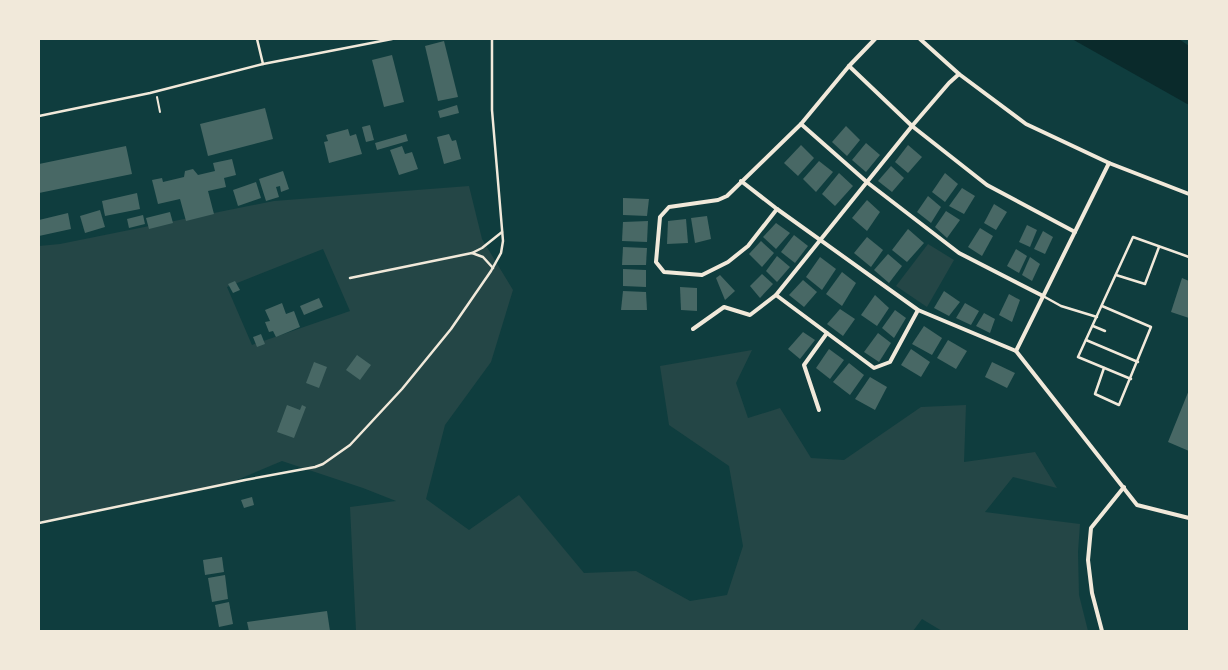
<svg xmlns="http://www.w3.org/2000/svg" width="1228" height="670" font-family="'Archivo Narrow',sans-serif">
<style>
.green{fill:#244646;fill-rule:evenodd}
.water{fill:#0a2a2b}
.building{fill:#486865}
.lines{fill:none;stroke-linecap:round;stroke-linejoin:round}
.path{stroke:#f1e9da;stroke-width:2}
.service{stroke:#f1e9da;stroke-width:2.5}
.minor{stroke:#f1e9da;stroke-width:4}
</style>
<rect width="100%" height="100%" fill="#0f3d3e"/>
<g class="green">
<path d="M 469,186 L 482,239 L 513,290 L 491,362 L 445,425 L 426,499 L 469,530 L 519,495 L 584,573 L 636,571 L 690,601 L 727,595 L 743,546 L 729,466 L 669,425 L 660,366 L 752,350 L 736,383 L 748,418 L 780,408 L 811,458 L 844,460 L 921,407 L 966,405 L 964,462 L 1035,452 L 1057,488 L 1013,477 L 985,512 L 1080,524 L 1078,552 L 1079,595 L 1088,631 L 942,631 L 922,619 L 913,631 L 356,631 L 350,507 L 396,501 L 363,488 L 282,461 L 225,485 L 39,522 L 39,246 L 60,244 L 274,201 ZM 323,249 L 350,311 L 252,345 L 227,287 Z"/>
<polygon points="928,244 954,260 927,307 896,286"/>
</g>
<polygon class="water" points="1072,39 1179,39 1189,46 1189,105"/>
<g class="building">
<polygon points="444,41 458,97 438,101 425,46"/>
<polygon points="392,55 404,102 384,107 372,60"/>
<polygon points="457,105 459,113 440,118 438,111"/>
<polygon points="265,108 273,139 208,156 200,124"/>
<polygon points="370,125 374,140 366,142 362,127"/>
<polygon points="846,126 860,140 847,156 832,142"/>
<polygon points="348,129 350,136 356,134 362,154 329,163 324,142 328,141 326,135"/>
<polygon points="406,134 408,141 377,150 375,143"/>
<polygon points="449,134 452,141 456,140 461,159 444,164 437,137"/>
<polygon points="866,143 880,155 866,172 852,160"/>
<polygon points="801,145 814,158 798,176 784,163"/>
<polygon points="908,145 922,157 908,173 895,162"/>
<polygon points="126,146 132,174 39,193 39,164"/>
<polygon points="402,146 405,154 412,152 418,169 399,175 390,150"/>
<polygon points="232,159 236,175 224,178 226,187 208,191 214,214 186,221 180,199 158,204 152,180 162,178 163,182 184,177 185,171 193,169 198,175 215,171 213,163"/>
<polygon points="819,161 833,172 816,192 803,179"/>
<polygon points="891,166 904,178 892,192 878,181"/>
<polygon points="283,171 289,189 281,192 280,186 276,187 279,197 266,201 259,179"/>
<polygon points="839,173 853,186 835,206 822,194"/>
<polygon points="945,173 958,184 945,202 932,192"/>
<polygon points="256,182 261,198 238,206 233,190"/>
<polygon points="962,188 975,196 964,214 949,206"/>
<polygon points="137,193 140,209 105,216 102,201"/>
<polygon points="928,196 941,207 931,223 917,212"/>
<polygon points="623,198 649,199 647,216 623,215"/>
<polygon points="867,200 880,212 867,231 852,218"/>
<polygon points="994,204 1007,212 996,230 984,223"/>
<polygon points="100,210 105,227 85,233 80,216"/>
<polygon points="946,211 960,220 947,238 935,227"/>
<polygon points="170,212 173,223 149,229 146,218"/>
<polygon points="68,213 71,229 39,236 39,220"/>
<polygon points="143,215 145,224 129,228 127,219"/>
<polygon points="707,216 711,239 695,243 691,218"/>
<polygon points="686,219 688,243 667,244 668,221"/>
<polygon points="648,221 647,242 622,241 623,222"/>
<polygon points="776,223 790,233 776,249 763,237"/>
<polygon points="1027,225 1037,230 1030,247 1019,242"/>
<polygon points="980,228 993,236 982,256 968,247"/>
<polygon points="908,229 924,243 907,262 892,250"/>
<polygon points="1043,231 1053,237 1045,254 1034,249"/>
<polygon points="794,235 808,246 795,263 781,252"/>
<polygon points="867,237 883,250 871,267 854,253"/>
<polygon points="761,241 774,253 762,267 749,254"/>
<polygon points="623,247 647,248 646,265 622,265"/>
<polygon points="1016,249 1027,256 1019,273 1007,266"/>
<polygon points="888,254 902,266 889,283 874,270"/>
<polygon points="777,256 790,267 777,282 766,271"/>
<polygon points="820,257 836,269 822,290 806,277"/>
<polygon points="1030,257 1040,264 1032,281 1022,275"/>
<polygon points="623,269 646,270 646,287 623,286"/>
<polygon points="842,272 856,283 842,306 826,294"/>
<polygon points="762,274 773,284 760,298 750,286"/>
<polygon points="720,275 735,291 725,300 716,278"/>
<polygon points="1182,278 1189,281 1189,318 1171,312"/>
<polygon points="803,280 817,292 804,307 789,295"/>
<polygon points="235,281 240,290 233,293 228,284"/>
<polygon points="680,287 697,288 697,311 681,310"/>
<polygon points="623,291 646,292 647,310 621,310"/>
<polygon points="944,291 960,302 949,316 934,308"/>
<polygon points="1009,294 1020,300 1012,322 999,315"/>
<polygon points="875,295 889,308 877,326 861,315"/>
<polygon points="319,298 323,307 304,315 300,306"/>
<polygon points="282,303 286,314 294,311 300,327 276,337 273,331 269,332 265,322 270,321 265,310"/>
<polygon points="965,303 979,311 971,325 956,318"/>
<polygon points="840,309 855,319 843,336 827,324"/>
<polygon points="895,310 906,318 894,338 882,328"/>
<polygon points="984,313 995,319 990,333 976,326"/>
<polygon points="924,326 942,338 932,355 912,344"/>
<polygon points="803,332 815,340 800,359 788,349"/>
<polygon points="878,333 891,343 879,362 864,352"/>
<polygon points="261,334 265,344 257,347 253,337"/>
<polygon points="948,340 967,351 956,369 937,358"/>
<polygon points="829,349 844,360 830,379 816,368"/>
<polygon points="911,349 930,362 921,377 901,365"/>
<polygon points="357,355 371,365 360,380 346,370"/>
<polygon points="314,362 327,367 319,388 306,383"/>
<polygon points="992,362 1015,373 1007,388 985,377"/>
<polygon points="849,363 864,375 850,395 833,382"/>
<polygon points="870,377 887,387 875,410 855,399"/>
<polygon points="1189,390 1189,451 1168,442"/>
<polygon points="287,405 300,410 302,405 306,407 294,438 277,432"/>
<polygon points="252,497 254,505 244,508 241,500"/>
<polygon points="222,557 224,572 205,575 203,560"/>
<polygon points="225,575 228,599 212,602 208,578"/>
<polygon points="229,602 233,624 219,627 215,605"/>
<polygon points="327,611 330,631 249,631 247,622"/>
</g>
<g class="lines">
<polyline class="path" points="157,97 160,112"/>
<g class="service">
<polyline points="257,39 263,64"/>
<polyline points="39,116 150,93 263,64 392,39"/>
<polyline points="493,268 483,257 472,253 482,248 502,232"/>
<polyline points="1116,275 1145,284 1159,247"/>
<polyline points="350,278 472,253"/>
<polyline points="1043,296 1061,306 1097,317"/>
<polyline points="1102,306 1151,327 1119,405 1095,394 1104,368"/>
<polyline points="1093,326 1105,331"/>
<polyline points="1086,340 1138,362"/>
<polyline points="1131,379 1078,357 1133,237 1189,257"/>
<polyline points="39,523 245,480 315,467 323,464 350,445 402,389 451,329 491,271 501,253 503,241 492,110 492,39"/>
</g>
<g class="minor">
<polyline points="920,39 959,74 1026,124 1109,163 1189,194"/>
<polyline points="849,66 912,126 987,185 1075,232"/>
<polyline points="801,124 868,183 959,253 1043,296"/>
<polyline points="741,181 777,209 918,310 1016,351 1109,163"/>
<polyline points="777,209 748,246 728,262 702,275 664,272 656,262 660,217 669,207 718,200 727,196 801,124 849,66 875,39"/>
<polyline points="776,295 874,368 890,362 918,310"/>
<polyline points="693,329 724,307 750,315 776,295 912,126 949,83 959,74"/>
<polyline points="1016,351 1137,505 1189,518"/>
<polyline points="819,410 804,365 827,333"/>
<polyline points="1102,631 1092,593 1088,560 1091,528 1124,487"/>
</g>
</g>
<rect width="1228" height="670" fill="none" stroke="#f1e9da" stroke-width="80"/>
</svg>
